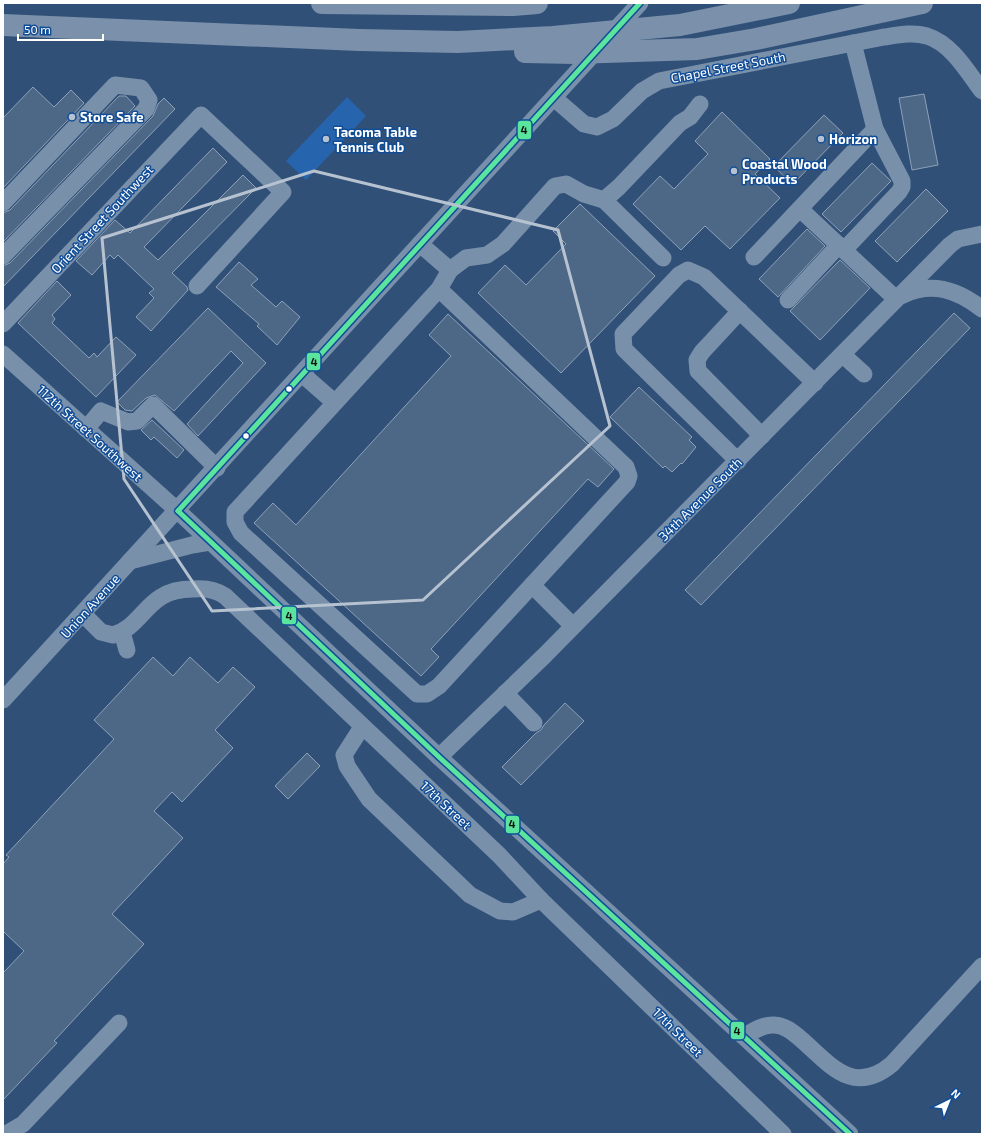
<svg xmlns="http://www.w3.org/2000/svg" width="985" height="1137" font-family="'Exo 2',sans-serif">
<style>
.green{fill:#2664ae}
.building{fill:#4d6787;stroke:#8ea1b8}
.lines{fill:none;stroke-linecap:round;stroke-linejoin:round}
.minor{stroke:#7990ab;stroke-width:17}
.highway{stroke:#7b90aa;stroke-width:22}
.bus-1-casing{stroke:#114d97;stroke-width:8}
.bus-1{stroke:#5ae49d;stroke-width:5}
.marked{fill:none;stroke:#b7c2d0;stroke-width:3;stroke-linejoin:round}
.poi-dot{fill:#b7c2d0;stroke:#114d97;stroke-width:1.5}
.bus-dot{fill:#fff;stroke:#114d97;stroke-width:1.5}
.labels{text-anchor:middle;stroke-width:3;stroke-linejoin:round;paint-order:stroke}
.street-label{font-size:13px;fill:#fff;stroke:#114d97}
.poi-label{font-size:13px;font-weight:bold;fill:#fff;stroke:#114d97;text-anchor:start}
.line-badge{stroke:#114d97;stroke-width:1.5}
.pale-badge-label{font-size:11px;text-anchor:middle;font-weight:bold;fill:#111}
</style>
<rect width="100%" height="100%" fill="#305078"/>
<polygon class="green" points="347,97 366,116 306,180 286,161"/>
<g class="building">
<polygon points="33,87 54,107 71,90 84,103 3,188 3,118"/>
<polygon points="924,94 938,165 912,170 899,98"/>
<polygon points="119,96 126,96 135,106 3,242 3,213 10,210"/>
<polygon points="164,98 175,109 3,287 3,266 10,263 153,116 158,104"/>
<polygon points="722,112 770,159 755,174 780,198 730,249 705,226 681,250 633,204 660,176 674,189 708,154 695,141"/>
<polygon points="824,115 843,133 792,185 774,166"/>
<polygon points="213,148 227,162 144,247 158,260 243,175 256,188 172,273 187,287 188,290 151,331 136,317 154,298 149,293 154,289 118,255 114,259 110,255 92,275 76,261 115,220 130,233"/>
<polygon points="872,163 891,181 841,232 822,214"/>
<polygon points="926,189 948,211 897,262 875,241"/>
<polygon points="580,204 655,276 561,373 478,293 505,265 526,285 566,244 553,231"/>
<polygon points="807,229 825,246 778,297 759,279"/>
<polygon points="840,260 870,288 820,340 790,311"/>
<polygon points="239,262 258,279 251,285 276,307 282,301 300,317 277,345 257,326 259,324 216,287"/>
<polygon points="57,281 71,295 52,315 55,319 52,323 89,358 94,353 97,357 116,337 136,355 96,397 18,323"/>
<polygon points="208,308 266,363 198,436 187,424 243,363 231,351 174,411 155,395 146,398 132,411 125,410 117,402"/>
<polygon points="954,313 970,328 701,605 685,590"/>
<polygon points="448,314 614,469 598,487 588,479 431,649 439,657 421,676 254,523 273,503 296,525 451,356 429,335"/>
<polygon points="639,387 692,437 689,440 696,447 682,464 681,463 672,472 665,466 663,468 610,417"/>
<polygon points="152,420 184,450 177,458 154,437 151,440 141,430"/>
<polygon points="153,657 173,676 190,657 218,683 233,667 255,687 215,730 233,748 182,802 172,792 154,811 183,838 112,914 144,944 54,1041 57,1043 3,1100 3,973 24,951 3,931 3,864 9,857 6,855 114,739 94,720"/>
<polygon points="565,703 584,721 521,785 502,767 536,733 541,730 544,725"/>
<polygon points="307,753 320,766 288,799 275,786"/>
</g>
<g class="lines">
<g class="minor">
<path d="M 554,98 L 584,124 L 597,127 L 613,119 L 642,91 L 659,81 L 884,37 C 898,35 913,32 927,36 C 952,44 967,71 982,91"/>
<polyline points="604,200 663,258"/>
<polyline points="3,203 115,85 141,88 149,100 146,109 3,256"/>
<polyline points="800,209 896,299"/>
<polyline points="420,244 450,270"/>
<polyline points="844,250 899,192 902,187 902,181 875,129 853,43"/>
<polyline points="754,257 875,129"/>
<polyline points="439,289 626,467 629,476 627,482 439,686 427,694 417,694 241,533 235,522 235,512 439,289 450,270 466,258 487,255 503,244 555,186 566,184 584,194 604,200 619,187 680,123 690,117 700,104"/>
<path d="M 903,295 C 932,281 958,290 982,309"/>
<polyline points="788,300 839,245"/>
<polyline points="740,311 702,352 697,360 698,371 762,436"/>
<polyline points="3,324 201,115 283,192 197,286"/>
<polyline points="3,354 178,511 439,757 850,1134"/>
<polyline points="843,355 864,374"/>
<polyline points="302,374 334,402"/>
<polyline points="86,429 101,411 128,422 137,421 153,405 217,468"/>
<polyline points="738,461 624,349 623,334 679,275 688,270 704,277 815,383"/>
<polyline points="130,561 192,545 210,542"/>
<polyline points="532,585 573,626"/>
<path d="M 83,614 L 101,632 L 113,635 C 135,629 143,608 161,597 C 170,591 182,589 193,589 C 205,588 215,589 225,596 L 499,855 L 541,900 L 783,1134"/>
<polyline points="122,632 127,650"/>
<polyline points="505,693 534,723"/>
<polyline points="3,700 640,3"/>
<polyline points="362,727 344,755 347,766 369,799 470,895 500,911 513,912 541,900"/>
<polyline points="439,757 544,656 950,245 958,239 982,234"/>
<path d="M 744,1036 C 752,1032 762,1025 772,1025 C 784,1024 794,1033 802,1040 C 831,1066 854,1096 892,1064 L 982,966"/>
<polyline points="6,1134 23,1124 119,1023"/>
</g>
<g class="highway">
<polyline points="322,3 513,5 537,3"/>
<polyline points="3,25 359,40 458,42 553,37 680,25 789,3"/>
<polyline points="525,52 574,53 697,49 756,39 922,3"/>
</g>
<g class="bus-1-casing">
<g id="bus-1">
<polyline points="178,511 439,757 850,1134"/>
<polyline points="178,511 640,3"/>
</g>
</g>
<use href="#bus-1" class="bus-1"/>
</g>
<path class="marked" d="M 314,171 L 558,230 L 610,426 L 423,600 L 212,611 L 124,479 L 102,238 Z"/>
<g class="poi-dot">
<circle cx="72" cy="117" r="4"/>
<circle cx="326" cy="139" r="4"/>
<circle cx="821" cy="139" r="4"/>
<circle cx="734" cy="171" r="4"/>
</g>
<g class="bus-dot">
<circle cx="289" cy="389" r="3.5"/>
<circle cx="246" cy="436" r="3.5"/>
</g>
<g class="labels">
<g class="street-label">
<text transform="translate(728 67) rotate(-11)" y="5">Chapel Street South</text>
<text transform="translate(102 219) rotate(-47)" y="5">Orient Street Southwest</text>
<text transform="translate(90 433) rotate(42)" y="5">112th Street Southwest</text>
<text transform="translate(700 499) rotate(-45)" y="5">34th Avenue South</text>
<text transform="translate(90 606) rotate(-48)" y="5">Union Avenue</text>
<text transform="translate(446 805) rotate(43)" y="5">17th Street</text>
<text transform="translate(678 1032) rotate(44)" y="5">17th Street</text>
</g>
<g class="poi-label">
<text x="80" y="122">Store Safe</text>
<text x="334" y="137">Tacoma Table<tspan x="334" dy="15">Tennis Club</tspan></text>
<text x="829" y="144">Horizon</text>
<text x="742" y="169">Coastal Wood<tspan x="742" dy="15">Products</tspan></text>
</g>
</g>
<g class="line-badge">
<rect x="517" y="120" width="15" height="20" rx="4" fill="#5ae49d"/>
<rect x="306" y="352" width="15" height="19" rx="4" fill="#5ae49d"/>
<rect x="281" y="606" width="16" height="19" rx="4" fill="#5ae49d"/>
<rect x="505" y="815" width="15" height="19" rx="4" fill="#5ae49d"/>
<rect x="730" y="1021" width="15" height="19" rx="4" fill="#5ae49d"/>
</g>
<g class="pale-badge-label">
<text x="524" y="134">4</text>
<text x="314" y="366">4</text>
<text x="289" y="620">4</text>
<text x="512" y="828">4</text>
<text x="737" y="1035">4</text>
</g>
<rect width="985" height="1137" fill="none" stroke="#ffffff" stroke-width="8"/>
<g transform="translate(949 1101) rotate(43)" stroke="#114d97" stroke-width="3" paint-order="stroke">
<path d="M0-3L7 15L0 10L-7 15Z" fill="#ffffff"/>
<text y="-6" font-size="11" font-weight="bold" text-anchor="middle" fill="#ffffff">N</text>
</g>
<path d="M18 34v6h85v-6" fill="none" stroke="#ffffff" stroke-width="2"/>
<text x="24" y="34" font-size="12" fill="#ffffff" stroke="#114d97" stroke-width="3" paint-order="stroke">50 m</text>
</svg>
